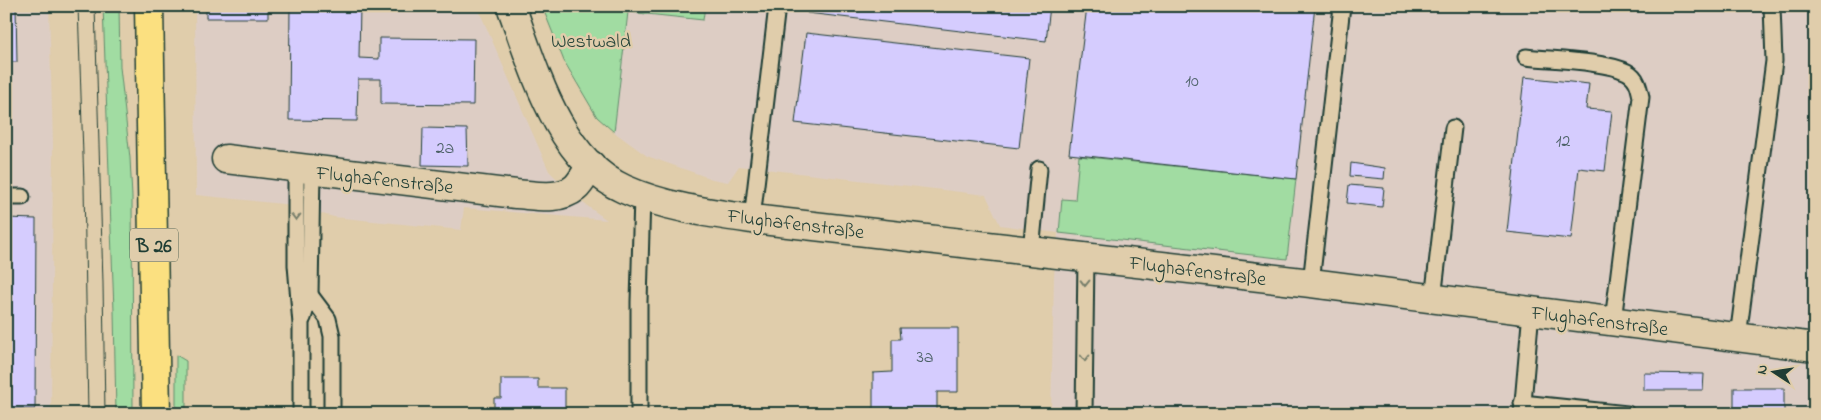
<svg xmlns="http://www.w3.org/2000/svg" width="1821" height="420" font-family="'Indie Flower',sans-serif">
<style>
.built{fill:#ddcdc4}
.green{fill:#a1dca2;stroke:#608c6b}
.building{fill:#d5ccfe;stroke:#1f3d34}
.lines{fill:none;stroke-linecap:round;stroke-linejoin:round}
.service-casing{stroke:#1f3d34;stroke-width:19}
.minor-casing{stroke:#1f3d34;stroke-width:31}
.primary-casing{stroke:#1f3d34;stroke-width:31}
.service{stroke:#e0cdab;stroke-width:15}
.minor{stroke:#e0cdab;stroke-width:28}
.primary{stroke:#fbe080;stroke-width:28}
.tram{stroke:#1f3d34;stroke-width:1}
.oneway{stroke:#767e6a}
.labels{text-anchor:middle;stroke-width:5;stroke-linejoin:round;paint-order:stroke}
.number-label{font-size:18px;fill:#4c6166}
.shield{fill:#e0cdab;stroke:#596858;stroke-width:1}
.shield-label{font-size:19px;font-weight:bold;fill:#1f3d34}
.park-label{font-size:20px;fill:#26453a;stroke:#e0cdab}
.street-label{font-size:20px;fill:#1f3d34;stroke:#e0cdab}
</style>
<rect width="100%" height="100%" fill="#e0cdab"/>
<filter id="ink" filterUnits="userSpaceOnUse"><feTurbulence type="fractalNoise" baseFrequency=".02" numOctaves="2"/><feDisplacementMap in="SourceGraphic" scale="10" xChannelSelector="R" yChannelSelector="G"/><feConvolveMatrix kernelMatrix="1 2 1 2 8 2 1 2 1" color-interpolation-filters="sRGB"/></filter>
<g filter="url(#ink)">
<g class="built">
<polygon points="6,6 49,6 53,144 51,414 6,414"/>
<polygon points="195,6 477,6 549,171 576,198 607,220 464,208 461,230 334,217 283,204 196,195"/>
<polygon points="705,6 1815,6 1815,414 1051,414 1054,276 1058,233 1000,225 986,195 739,166 728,182 712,179 647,156 614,132 628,12 703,20"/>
</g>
<g class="green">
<polygon points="103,6 119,6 120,67 130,158 132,197 133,414 116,414 114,311"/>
<polygon points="542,6 705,6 703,20 628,12 614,132 597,117 564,61"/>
<polygon points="1079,156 1296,179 1287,259 1059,233 1062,199 1075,200"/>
<polygon points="176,355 186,361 186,414 176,414"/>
</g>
<g class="building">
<polygon points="6,6 16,6 17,62 6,62"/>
<rect x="206" y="6" width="62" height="12"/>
<polygon points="290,6 360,6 359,58 379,59 379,38 474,39 473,105 381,104 381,79 358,79 357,121 289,120"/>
<polygon points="808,6 1050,6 1046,41 807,13"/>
<polygon points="1087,6 1315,6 1296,179 1069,154"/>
<polygon points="806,33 1029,58 1019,148 795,123"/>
<polygon points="1524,77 1589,84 1586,109 1612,111 1605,171 1579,168 1571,239 1507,232"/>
<polygon points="423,128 467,129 468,166 422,165"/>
<polygon points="1351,163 1385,168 1384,179 1350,176"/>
<polygon points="1349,185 1384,188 1382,207 1347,203"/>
<polygon points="6,218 36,219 35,409 6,409"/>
<polygon points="900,328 958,328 958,392 937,392 937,414 873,414 873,373 892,372 892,339 901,339"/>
<polygon points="1644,373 1704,374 1703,390 1644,390"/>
<polygon points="501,379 538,379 538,388 565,388 565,414 494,414 494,398 501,398"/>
<rect x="1734" y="388" width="50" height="26"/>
</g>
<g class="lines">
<g class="service-casing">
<g id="service">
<path d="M 1526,57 C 1551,60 1606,61 1627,72 C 1637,77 1639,87 1641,97 L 1613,321"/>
<polyline points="296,168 296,265 301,324 301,414"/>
<polyline points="6,197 22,197"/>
<polyline points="752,219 777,6"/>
<polyline points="1031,251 1039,169"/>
<polyline points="1311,283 1342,6"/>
<polyline points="304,294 310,295 328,319 332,336 332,414"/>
<polyline points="1433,299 1453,128"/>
<polyline points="303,318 310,295 312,170"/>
<polyline points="1738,337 1774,61 1772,6"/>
<polyline points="1522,403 1627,414"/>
<polyline points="639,414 639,302 642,196"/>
<polyline points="1084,414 1086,257"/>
<polyline points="1522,414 1531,311"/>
</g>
</g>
<g class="minor-casing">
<g id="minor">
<path d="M 511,6 C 534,68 558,159 624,189 C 664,207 709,213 752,219 L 1311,283 L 1815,347"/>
<path d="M 226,159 L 516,194 C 534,195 559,201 575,188 C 581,183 586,173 591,165"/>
</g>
</g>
<g class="primary-casing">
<polyline id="primary" points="149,6 156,414"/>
</g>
<use href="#service" class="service"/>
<use href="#minor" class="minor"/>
<use href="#primary" class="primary"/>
<g class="tram">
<polyline points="78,6 84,185 88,414"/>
<polyline points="95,6 103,283 105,414"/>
</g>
</g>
<defs><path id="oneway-chevron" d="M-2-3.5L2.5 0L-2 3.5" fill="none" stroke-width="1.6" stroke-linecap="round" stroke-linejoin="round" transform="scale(1.25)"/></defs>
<g class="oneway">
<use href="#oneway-chevron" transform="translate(296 217) rotate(90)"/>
<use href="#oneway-chevron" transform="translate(1085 283) rotate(91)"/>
<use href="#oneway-chevron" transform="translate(1085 358) rotate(90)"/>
</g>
</g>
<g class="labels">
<g class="number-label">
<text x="1192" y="86">10</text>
<text x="1563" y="146">12</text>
<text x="445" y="153">2a</text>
<text x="925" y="362">3a</text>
</g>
<rect class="shield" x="130" y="228.5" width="48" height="33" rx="4"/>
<g class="shield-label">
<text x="154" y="252">B 26</text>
</g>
<g class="park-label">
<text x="591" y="47">Westwald</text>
</g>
<g class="street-label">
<text transform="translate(385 179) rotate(6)" y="7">Flughafenstraße</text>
<text transform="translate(796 223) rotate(7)" y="7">Flughafenstraße</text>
<text transform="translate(1198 270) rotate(7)" y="7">Flughafenstraße</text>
<text transform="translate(1600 320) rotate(7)" y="7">Flughafenstraße</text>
</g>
</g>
<rect width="1821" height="420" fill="none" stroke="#e0cdab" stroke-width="25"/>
<rect x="12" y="12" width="1796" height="395" fill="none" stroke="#1f3d34" stroke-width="2" filter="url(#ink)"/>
<g transform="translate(1774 372) rotate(282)" stroke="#e0cdab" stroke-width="4" paint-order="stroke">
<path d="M0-4L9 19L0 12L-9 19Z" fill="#1f3d34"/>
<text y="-8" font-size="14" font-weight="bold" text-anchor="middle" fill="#1f3d34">N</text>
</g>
</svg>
